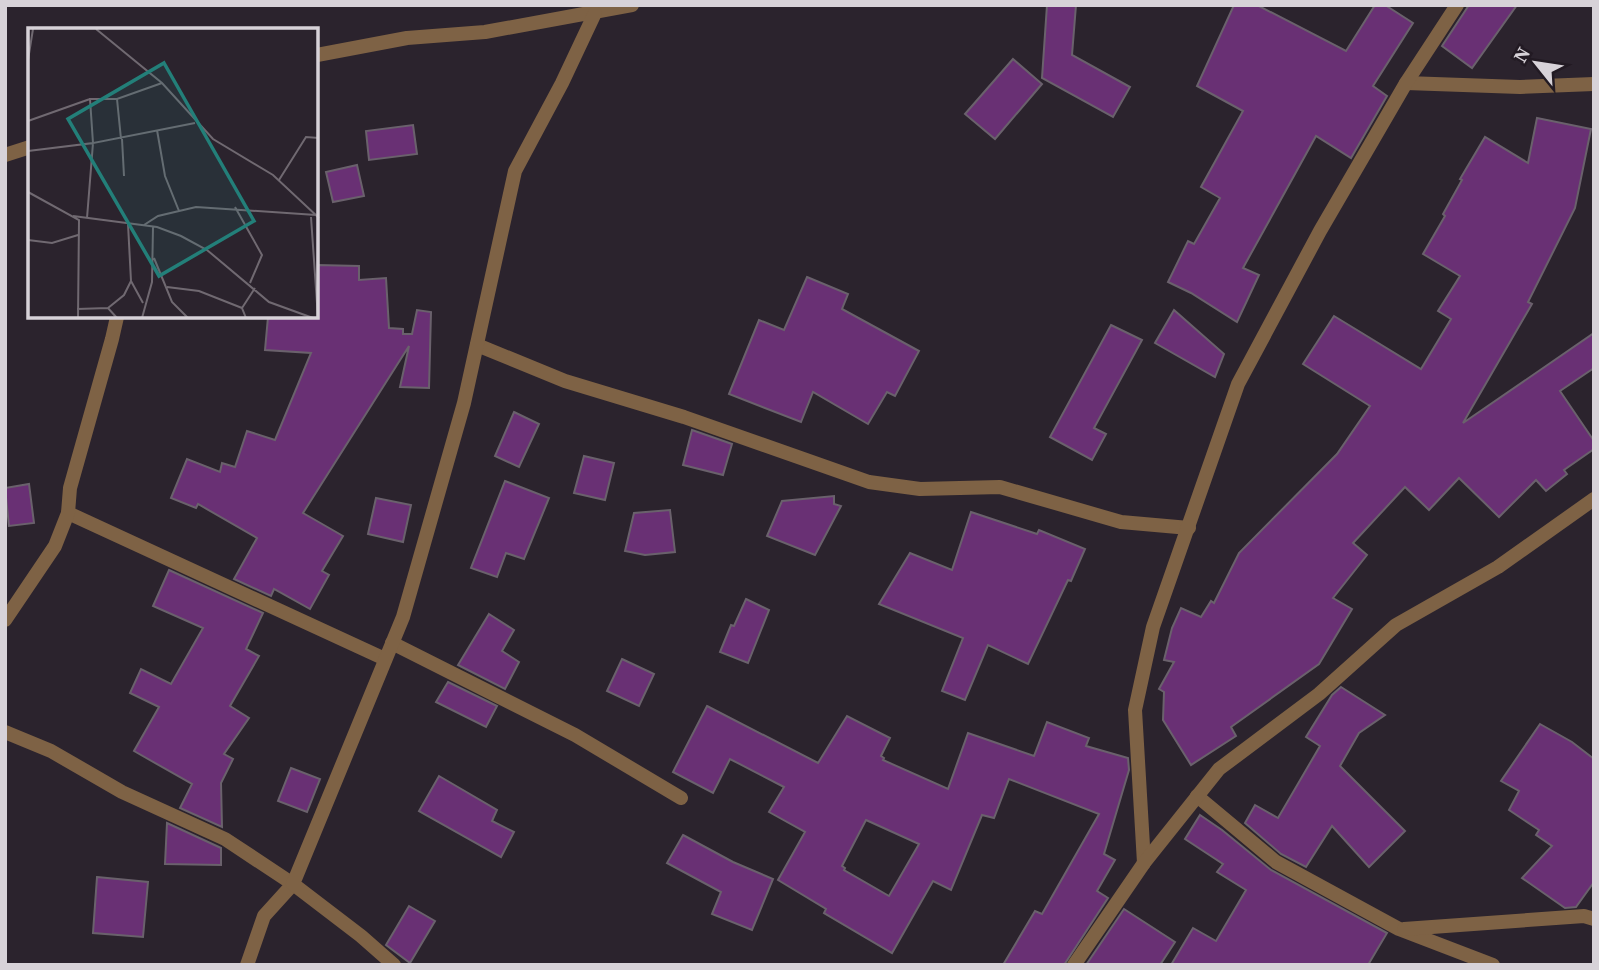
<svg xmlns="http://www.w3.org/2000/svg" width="1599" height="970" font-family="'Source Serif 4',serif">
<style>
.building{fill:#693074;stroke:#6a616c;stroke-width:2;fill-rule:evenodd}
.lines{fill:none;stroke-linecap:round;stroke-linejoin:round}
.street{stroke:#7e6245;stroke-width:14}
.inset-road{fill:none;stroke:#706971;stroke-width:2}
.view{fill:#237f79;fill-opacity:0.15;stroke:#237f79;stroke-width:3.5}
.inset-edge{fill:none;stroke:#d7d2d8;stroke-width:3.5}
</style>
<rect width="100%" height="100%" fill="#2b232d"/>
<g class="building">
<polygon points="1047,5 1076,5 1072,55 1130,87 1113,117 1042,78"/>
<polygon points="1234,5 1257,5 1346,51 1375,5 1385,5 1413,23 1373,86 1387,96 1351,158 1316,136 1243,268 1259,275 1237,322 1191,293 1168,282 1188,241 1194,244 1220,198 1201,187 1243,111 1197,86"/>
<polygon points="1469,5 1517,5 1472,68 1442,46"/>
<polygon points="1013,59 1042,84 995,139 965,114"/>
<polygon points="1537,118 1591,129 1575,208 1528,302 1532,304 1463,423 1594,333 1594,368 1560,391 1594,441 1594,449 1564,470 1567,474 1546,491 1536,480 1499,517 1459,478 1429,510 1405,487 1353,543 1367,555 1333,598 1352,609 1319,664 1231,727 1236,736 1191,765 1163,720 1164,692 1159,689 1174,662 1164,660 1172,628 1181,608 1201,617 1211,601 1214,603 1239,553 1337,454 1370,406 1303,364 1334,316 1421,369 1451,319 1438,311 1460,276 1423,254 1445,216 1443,214 1462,180 1460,179 1485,137 1528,163"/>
<polygon points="413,125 417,154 369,160 366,131"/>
<polygon points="357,165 364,196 333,202 326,172"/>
<polygon points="317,265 359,266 359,280 386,278 389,328 403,329 403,334 412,334 417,310 431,312 429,388 400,387 409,346 303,513 343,536 322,571 329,575 310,609 274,589 271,596 234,579 257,538 198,504 196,508 171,498 187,459 220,472 222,463 235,467 247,431 275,440 311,353 265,350 268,317 317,317"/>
<polygon points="807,277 848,294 842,309 919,351 895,396 887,392 868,424 813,392 801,422 729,394 759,320 784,330"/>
<polygon points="1174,310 1224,354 1215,377 1155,343"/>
<polygon points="1111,325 1142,340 1094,428 1106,434 1092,460 1050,437"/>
<polygon points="514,412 539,424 519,467 495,456"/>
<polygon points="692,430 732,444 723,475 683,465"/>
<polygon points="584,456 614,463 605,500 574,493"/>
<polygon points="505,481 549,498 524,559 506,553 497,577 471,568"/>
<polygon points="29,484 34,523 9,526 5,488"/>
<polygon points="834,496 834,504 841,506 815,555 767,536 782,501"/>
<polygon points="376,498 411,505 403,542 368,534"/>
<polygon points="670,510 675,552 645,555 625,551 634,513"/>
<polygon points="971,512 1037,534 1039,530 1085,549 1071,581 1068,580 1028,664 988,645 965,700 942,691 963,638 879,604 910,553 952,570"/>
<polygon points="169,570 263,613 246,649 259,656 230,706 249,718 224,754 233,759 221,783 222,827 180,808 192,784 134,751 159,707 130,693 141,669 171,684 203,628 153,606"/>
<polygon points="746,599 769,610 748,663 720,652 731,625 734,626"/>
<polygon points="489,614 514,630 502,651 519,662 505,689 458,665"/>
<polygon points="622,659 654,674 639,706 607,691"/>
<polygon points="448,682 497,706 486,727 436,702"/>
<polygon points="1341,687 1385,715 1359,733 1340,766 1405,831 1369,867 1332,826 1306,867 1281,854 1245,823 1255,805 1278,818 1320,746 1306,737 1332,695"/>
<path d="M 707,706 L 818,763 L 847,716 L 890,738 L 881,756 L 884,758 L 883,760 L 948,789 L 968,733 L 1034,756 L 1047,722 L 1089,738 L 1086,746 L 1128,758 L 1129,770 L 1104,854 L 1115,860 L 1097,891 L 1108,898 L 1064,965 L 1003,965 L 1035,911 L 1042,914 L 1099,814 L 1009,779 L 994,818 L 982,815 L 951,890 L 933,881 L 892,953 L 824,913 L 826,909 L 778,880 L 805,832 L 769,812 L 784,787 L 730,759 L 713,793 L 673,772 ZM 866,820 L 919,844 L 889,896 L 844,870 L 845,868 L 842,866 Z"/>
<polygon points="1540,724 1572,742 1594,759 1594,882 1576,907 1565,908 1522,878 1552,846 1536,835 1539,830 1509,810 1519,791 1501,781"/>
<polygon points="291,768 320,779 307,812 278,801"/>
<polygon points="439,776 497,810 492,821 514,832 501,857 419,811"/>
<polygon points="1200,815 1222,830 1271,870 1387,933 1368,965 1171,965 1193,928 1216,941 1246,890 1217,872 1223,864 1185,839"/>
<polygon points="167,823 221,848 221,865 165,864"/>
<polygon points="683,835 733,862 773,879 752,930 712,914 721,892 667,863"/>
<polygon points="97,877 148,882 143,937 93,933"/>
<polygon points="409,906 435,921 410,963 386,945"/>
<polygon points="1124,909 1175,942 1160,965 1086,965"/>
</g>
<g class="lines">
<g class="street">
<polyline points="317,55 407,38 485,32 632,5"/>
<polyline points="1406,83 1520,87 1594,84"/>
<polyline points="5,155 30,147"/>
<polyline points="477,345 565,381 684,417 869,482 920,489 1000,487 1121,522 1189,528"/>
<polyline points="68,513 385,659"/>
<polyline points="5,620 55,546 68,513 70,488 112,339 117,317"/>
<polyline points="392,643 575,735 681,798"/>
<polyline points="5,732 51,751 122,792 225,839 293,884 264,916 247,965"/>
<polyline points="1197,796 1276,862 1399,929 1493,965"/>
<polyline points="1144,863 1135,710 1153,627 1238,384 1320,231 1406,83 1457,5"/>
<polyline points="1404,929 1584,916 1594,919"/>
<polyline points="394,965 361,936 293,884 403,617 464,403 515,171 562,83 595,13"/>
<polyline points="1074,965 1144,863 1219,769 1319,694 1396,625 1498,567 1594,499"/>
</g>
</g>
<g transform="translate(28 28)">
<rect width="290" height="290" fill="#2b232d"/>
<path class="inset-road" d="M 68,1 L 134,55 L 185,111 L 245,147 L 291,190M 0,32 L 5,1M 89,71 L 93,111M 0,93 L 62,71M 129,102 L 137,148 L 151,183M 94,111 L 96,148M 0,123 L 65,115 L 62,71 L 89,71 L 134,55M 251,152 L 278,109 L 291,110M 0,164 L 51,192 L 50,290M 207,179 L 234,227 L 222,255M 45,188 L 129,199 L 153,208 L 179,222 L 241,274 L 285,290M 283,189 L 290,290M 59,190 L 65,115 L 167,95M 116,197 L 130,188 L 168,179 L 288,187M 0,212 L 24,215 L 50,207M 126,230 L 144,274 L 160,290M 103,253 L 115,275M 139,259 L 171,263 L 214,280M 80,280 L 96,267 L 103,253 L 100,196M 49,281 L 80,280 L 89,290M 114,290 L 124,254 L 125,199M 218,290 L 214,280 L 227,260"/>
<path class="view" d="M 136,35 L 226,193 L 131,248 L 40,91 Z"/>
<rect width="290" height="290" class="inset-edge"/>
</g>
<rect width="1599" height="970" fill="none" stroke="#d7d2d8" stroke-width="14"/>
<g transform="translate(1536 63) rotate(300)" stroke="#221a23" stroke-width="5" paint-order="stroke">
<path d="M0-5L12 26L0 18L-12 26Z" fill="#d7d2d8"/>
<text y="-10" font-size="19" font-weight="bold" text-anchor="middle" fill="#d7d2d8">N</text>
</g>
</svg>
